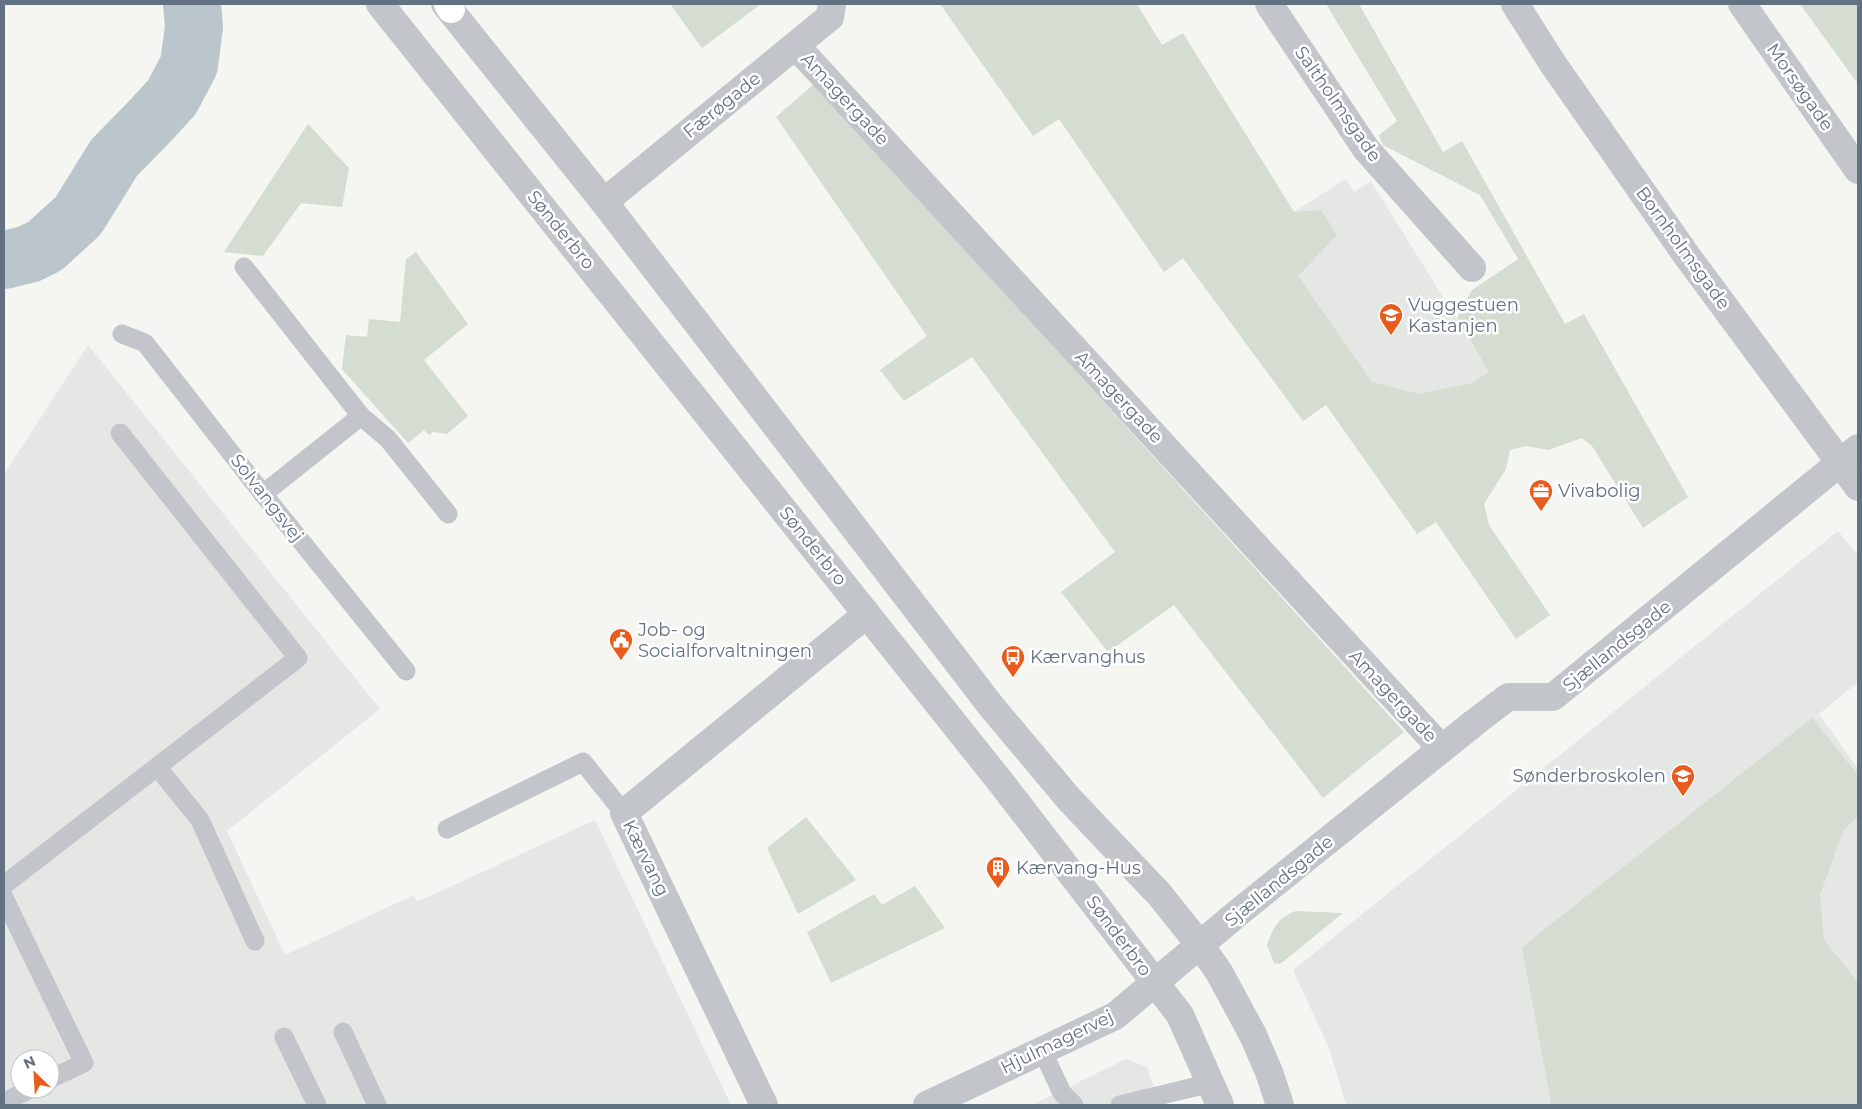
<svg xmlns="http://www.w3.org/2000/svg" width="1862" height="1109" font-family="Montserrat,sans-serif">
<style>
.built{fill:#e5e7e4;fill-rule:evenodd}
.green{fill:#d5dcd2}
.lines{fill:none;stroke-linecap:round;stroke-linejoin:round}
.river{stroke:#bbc6cc;stroke-width:58}
.secondary-casing{stroke:#b4b9be;stroke-width:29}
.service{stroke:#c2c5c9;stroke-width:19}
.minor{stroke:#c2c5c9;stroke-width:28}
.tertiary{stroke:#c2c5c9;stroke-width:28}
.secondary{stroke:#fff;stroke-width:28}
.labels{text-anchor:middle;stroke-width:5;stroke-linejoin:round;paint-order:stroke}
.street-label{font-size:18px;fill:#637283;stroke:#fff}
.poi-label{font-size:18px;fill:#637283;stroke:#fff;text-anchor:start}
</style>
<rect width="100%" height="100%" fill="#f5f5f1"/>
<g class="built">
<polygon points="1346,179 1354,192 1371,181 1508,402 1430,454 1251,243 1294,212"/>
<path d="M 88,345 L 380,709 L 227,831 L 285,955 L 414,895 L 417,902 L 595,820 L 731,1105 L 4,1105 L 4,474 ZM 20,1059 L 50,1059 L 50,1089 L 20,1089 Z"/>
<polygon points="1838,531 1858,555 1858,682 1819,714 1858,769 1858,1105 1346,1105 1329,1048 1293,970"/>
<polygon points="1126,1059 1147,1067 1160,1105 1032,1105"/>
</g>
<g class="green">
<polygon points="670,4 761,4 702,48"/>
<polygon points="940,4 1137,4 1162,45 1183,33 1294,212 1321,210 1337,235 1298,276 1372,382 1419,394 1472,383 1489,372 1457,318 1472,290 1518,259 1480,195 1383,145 1379,135 1397,121 1326,4 1359,4 1443,152 1462,141 1565,324 1584,314 1688,497 1643,528 1592,446 1582,438 1548,450 1526,446 1510,450 1506,469 1484,504 1489,525 1550,615 1516,639 1436,522 1417,534 1326,405 1303,421 1183,258 1164,272 1059,119 1033,136"/>
<polygon points="1800,4 1858,4 1858,84"/>
<polygon points="814,84 1404,732 1323,798 1174,605 1108,652 1061,592 1115,552 972,357 904,401 880,370 927,336 776,117"/>
<polygon points="308,124 349,168 342,207 301,203 263,256 224,252"/>
<polygon points="416,252 468,324 424,360 468,416 447,434 433,432 429,435 424,430 408,443 342,369 346,335 367,337 369,319 400,322 406,259"/>
<polygon points="1812,718 1858,775 1858,816 1843,831 1820,895 1824,940 1858,982 1858,1105 1549,1105 1551,1102 1522,947"/>
<polygon points="806,817 856,880 798,914 767,848"/>
<polygon points="915,886 945,928 831,983 807,932 874,894 882,905"/>
<path d="M 1296,911 L 1343,913 L 1284,961 L 1279,964 L 1274,963 L 1267,945 C 1273,928 1278,917 1296,911 Z"/>
</g>
<g class="lines">
<polyline class="river" points="4,260 29,254 45,246 78,216 114,158 152,119 172,97 189,65 194,27 192,4"/>
<g class="secondary-casing">
<polyline id="secondary" points="448,4 451,9"/>
</g>
<g class="service">
<polyline points="244,267 361,416 388,439 448,514"/>
<polyline points="122,334 145,343 263,494 406,671"/>
<polyline points="263,494 361,416"/>
<polyline points="158,768 200,820 255,941"/>
<polyline points="447,829 583,762 624,813"/>
<polyline points="4,885 298,658 120,433"/>
<polyline points="4,898 84,1063 50,1079"/>
<polyline points="343,1032 377,1105"/>
<polyline points="284,1037 317,1105"/>
<polyline points="1042,1050 1062,1093 1074,1105"/>
<polyline points="4,1102 30,1089"/>
<polyline points="1120,1105 1211,1083"/>
</g>
<g class="minor">
<polyline points="1269,4 1366,149 1472,268"/>
<polyline points="1515,4 1553,64 1687,256 1858,487"/>
<polyline points="1742,4 1858,170"/>
<polyline points="796,46 1442,749"/>
<polyline points="604,202 830,17 832,4"/>
<polyline points="764,1105 624,813 867,614"/>
<polyline points="927,1105 1115,1016 1239,912 1474,723 1508,697 1553,697 1858,448"/>
</g>
<g class="tertiary">
<polyline points="380,4 1003,785 1180,1015 1220,1105"/>
<polyline points="445,4 604,202 991,706 1069,799 1159,894 1200,945 1219,972 1253,1035 1269,1072 1280,1105"/>
</g>
<use href="#secondary" class="secondary"/>
</g>
<defs>
<g id="school-pin" transform="scale(1.25)"><path d="M0 17L-7.5 6A9.5 9.5 0 1 1 7.5 6Z" fill="#e95c1d" stroke="#fff"/><path d="M0-5L7-2L0 1L-7-2ZM-4 1L0 2.5L4 1V4Q0 6-4 4Z" fill="#fff"/></g>
<g id="office-pin" transform="scale(1.25)"><path d="M0 17L-7.5 6A9.5 9.5 0 1 1 7.5 6Z" fill="#e95c1d" stroke="#fff"/><path d="M-6-3h4V-5.5h4V-3h4V5H-6ZM-1-4.5V-3h2v-1.5ZM-6 0V1H6V0Z" fill="#fff"/></g>
<g id="civic-pin" transform="scale(1.25)"><path d="M0 17L-7.5 6A9.5 9.5 0 1 1 7.5 6Z" fill="#e95c1d" stroke="#fff"/><path d="M-.6-6.5H3V-4.5H.6V-3L4-1V1h2V6H-6V1h2V-1L-.6-3ZM-1.2 2.5V6h2.4V2.5Z" fill="#fff"/></g>
<g id="bus-pin" transform="scale(1.25)"><path d="M0 17L-7.5 6A9.5 9.5 0 1 1 7.5 6Z" fill="#e95c1d" stroke="#fff"/><path d="M-5-6H5V4H4V6H2V4H-2V6H-4V4H-5ZM-3.5-4V0h7V-4ZM-3.5 1.2v1.5H-2V1.2ZM2 1.2v1.5H3.5V1.2Z" fill="#fff"/></g>
<g id="building-pin" transform="scale(1.25)"><path d="M0 17L-7.5 6A9.5 9.5 0 1 1 7.5 6Z" fill="#e95c1d" stroke="#fff"/><path d="M-4-6H4V6H1V3H-1V6H-4ZM-2.5-4.3h1.7v1.8h-1.7ZM.8-4.3h1.7v1.8H.8ZM-2.5-1h1.7V.8h-1.7ZM.8-1h1.7V.8H.8Z" fill="#fff"/></g>
</defs>
<g fill-rule="evenodd">
<use href="#school-pin" x="1391" y="315"/>
<use href="#office-pin" x="1541" y="491"/>
<use href="#civic-pin" x="621" y="640"/>
<use href="#bus-pin" x="1013" y="657"/>
<use href="#school-pin" x="1683" y="776"/>
<use href="#building-pin" x="998" y="868"/>
</g>
<g class="labels">
<g class="street-label">
<text transform="translate(1800 87) rotate(55)" y="6">Morsøgade</text>
<text transform="translate(845 99) rotate(47)" y="6">Amagergade</text>
<text transform="translate(1338 104) rotate(55)" y="6">Saltholmsgade</text>
<text transform="translate(722 105) rotate(-39)" y="6">Færøgade</text>
<text transform="translate(561 230) rotate(51)" y="6">Sønderbro</text>
<text transform="translate(1683 248) rotate(54)" y="6">Bornholmsgade</text>
<text transform="translate(1119 397) rotate(47)" y="6">Amagergade</text>
<text transform="translate(267 498) rotate(52)" y="6">Solvangsvej</text>
<text transform="translate(813 546) rotate(51)" y="6">Sønderbro</text>
<text transform="translate(1617 646) rotate(-39)" y="6">Sjællandsgade</text>
<text transform="translate(1393 696) rotate(47)" y="6">Amagergade</text>
<text transform="translate(646 858) rotate(64)" y="6">Kærvang</text>
<text transform="translate(1279 881) rotate(-39)" y="6">Sjællandsgade</text>
<text transform="translate(1119 936) rotate(53)" y="6">Sønderbro</text>
<text transform="translate(1057 1042) rotate(-26)" y="6">Hjulmagervej</text>
</g>
<g class="poi-label">
<text x="1408" y="311">Vuggestuen<tspan x="1408" dy="21">Kastanjen</tspan></text>
<text x="1558" y="497">Vivabolig</text>
<text x="638" y="636">Job- og<tspan x="638" dy="21">Socialforvaltningen</tspan></text>
<text x="1030" y="663">Kærvanghus</text>
<text x="1666" y="782" text-anchor="end">Sønderbroskolen</text>
<text x="1016" y="874">Kærvang-Hus</text>
</g>
</g>
<rect width="1862" height="1109" fill="none" stroke="#637283" stroke-width="10"/>
<g transform="translate(35 1074) rotate(335)"><circle r="24" fill="#ffffff" stroke="#c1c7cd"/>
<path d="M0-4L9 19L0 12L-9 19Z" fill="#e95c1d"/>
<text y="-8" font-size="14" font-weight="bold" text-anchor="middle" fill="#637283">N</text>
</g>
</svg>
